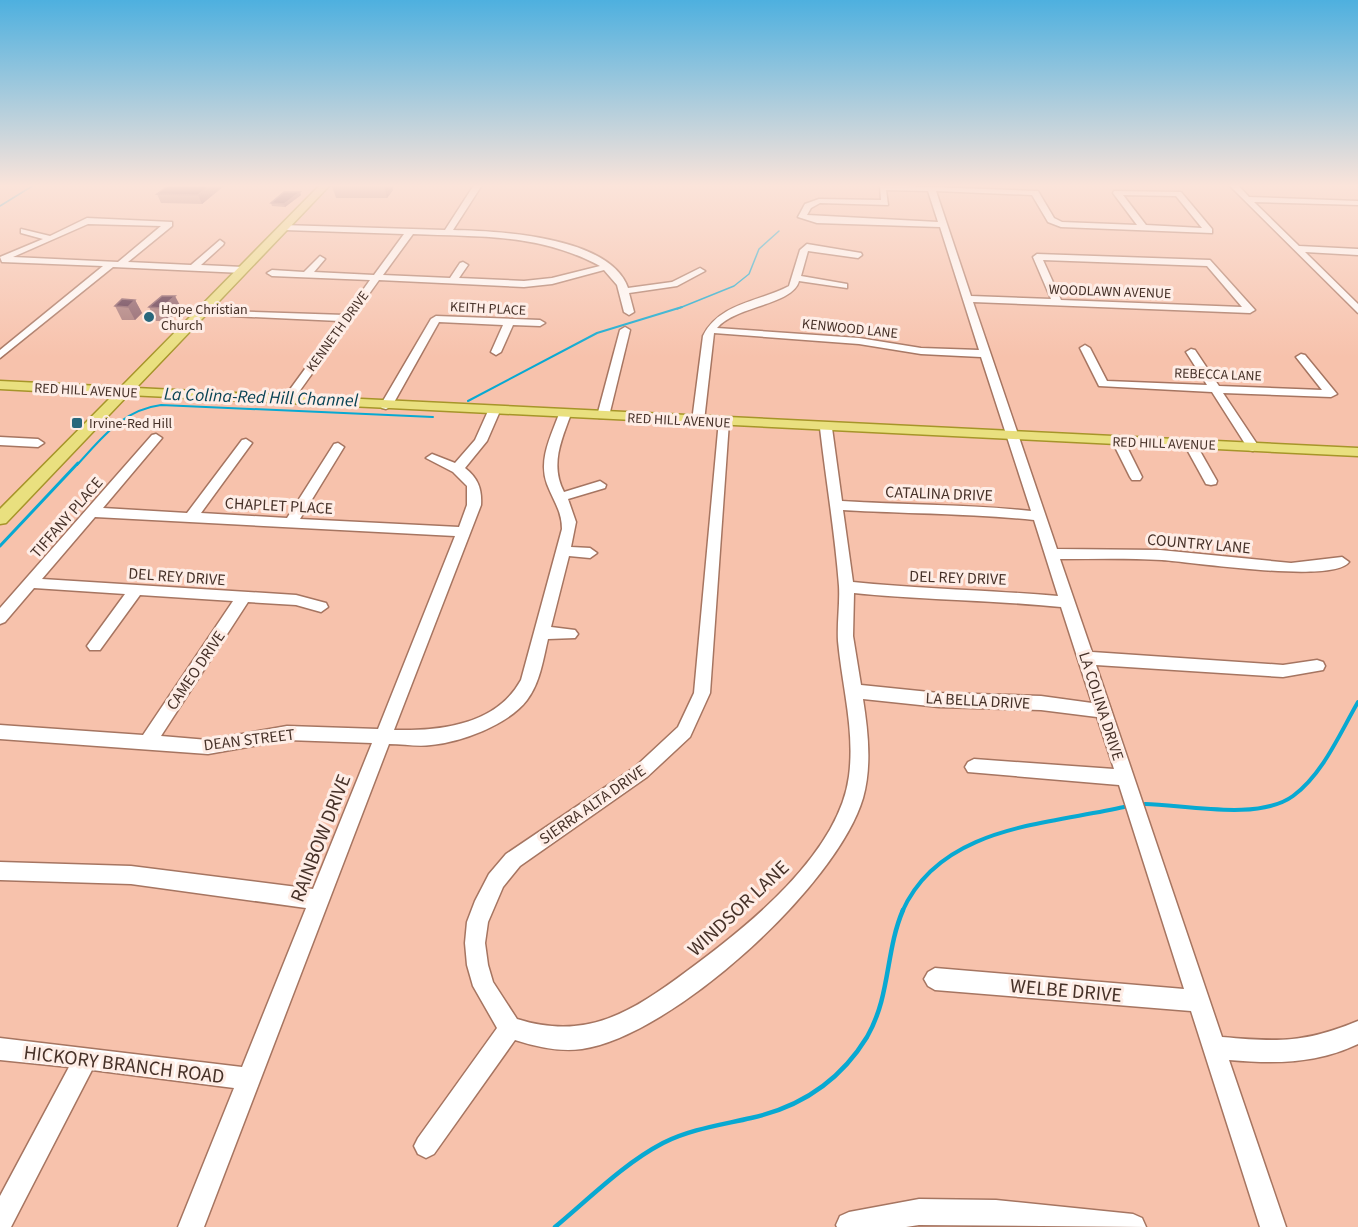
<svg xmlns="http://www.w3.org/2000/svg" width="1358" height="1227" font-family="'Source Sans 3',sans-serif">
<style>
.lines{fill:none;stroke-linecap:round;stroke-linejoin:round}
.stream-far4{stroke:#08a9d2;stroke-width:1.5}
.stream-far3{stroke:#08a9d2;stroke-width:2}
.stream-far2{stroke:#08a9d2;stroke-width:3}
.stream-far1{stroke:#08a9d2;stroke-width:4}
.stream{stroke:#08a9d2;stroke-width:4.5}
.minor-casing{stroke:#a67561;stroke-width:3}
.major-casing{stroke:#a69529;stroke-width:3}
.minor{fill:#fff;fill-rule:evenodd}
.major{fill:#e9e07f;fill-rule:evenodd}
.wall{fill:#a87a7a}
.shaded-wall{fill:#885c67}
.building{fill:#593149;stroke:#885c67;stroke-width:1.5}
.poi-dot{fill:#28677c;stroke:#feede6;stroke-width:2}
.labels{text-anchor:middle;stroke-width:6;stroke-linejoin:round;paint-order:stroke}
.far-street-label{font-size:14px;fill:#463128;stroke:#feede6}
.far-poi-label{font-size:14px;fill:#463128;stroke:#feede6;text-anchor:start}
.street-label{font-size:16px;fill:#463128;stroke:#feede6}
.water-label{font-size:18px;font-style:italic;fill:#0a4455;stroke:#feede6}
.near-street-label{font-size:20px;fill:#463128;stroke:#feede6}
</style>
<rect width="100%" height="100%" fill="#f7c2ac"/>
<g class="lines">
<g class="stream-far4">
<polyline points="0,206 34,185"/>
<polyline points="677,309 734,286 749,274 759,249 779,231"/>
</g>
<g class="stream-far3">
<polyline points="468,401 597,333 682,307"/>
<path d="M 77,465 C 102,438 122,410 161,405 L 433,417"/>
</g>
<polyline class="stream-far2" points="0,546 78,463"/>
<g class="stream-far1">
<path d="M 1145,804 C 1186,805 1259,821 1293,796 C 1323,774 1340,733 1358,702"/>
<path d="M 902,912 C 940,826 1044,825 1124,807"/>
</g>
<path class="stream" d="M 555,1227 C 590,1198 623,1164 663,1143 C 691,1129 721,1125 751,1118 C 801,1107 840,1081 867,1037 C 891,995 885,952 903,910"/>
<g class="minor-casing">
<g id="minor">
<path d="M 474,185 L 482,185 L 453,230 C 498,231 610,236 628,288 L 672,282 L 700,268 L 705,271 L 677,286 L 629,293 L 634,312 L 629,315 L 624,312 L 617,285 L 604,270 L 552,284 L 524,287 L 379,280 L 291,403 L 283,403 L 283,399 L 340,321 L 231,316 L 226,313 L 227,311 L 345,315 L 370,280 L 272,276 L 267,273 L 272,270 L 304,272 L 320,256 L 325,259 L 314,272 L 374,275 L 404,234 L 285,230 L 281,227 L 282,225 L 445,230 ZM 413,234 C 479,237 539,233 600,266 L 552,278 L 524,281 L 459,278 L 468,265 L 463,262 L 460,263 L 450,278 L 383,275 Z"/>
<path d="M 880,185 L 1035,191 L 1038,191 L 1054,218 L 1062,222 L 1137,225 L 1113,193 L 1114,191 L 1181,192 L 1212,229 L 1212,233 L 1061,227 L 1048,222 L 1032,195 L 936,191 L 971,296 L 1051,299 L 1033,257 L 1037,254 L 1210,260 L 1255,310 L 1250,313 L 973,302 L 1057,549 L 1160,550 L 1291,563 L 1342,557 L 1349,562 C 1334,584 1192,562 1162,560 C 1128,558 1094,559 1060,559 L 1092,652 L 1283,665 L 1317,660 L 1323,662 L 1325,666 L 1323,670 L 1283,677 L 1096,665 L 1222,1037 C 1278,1042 1305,1043 1358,1021 L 1358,1044 C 1316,1064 1275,1064 1229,1060 L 1286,1227 L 1260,1227 L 1191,1011 L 935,990 L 928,986 L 924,979 L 928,972 L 935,968 L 1184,989 L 1119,785 L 968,772 L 965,767 L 968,762 L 974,759 L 1114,769 L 1097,717 L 1041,710 L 939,707 L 863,699 C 868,731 872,766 863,798 C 837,886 672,1036 582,1049 C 559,1052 537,1047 515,1040 L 434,1154 L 426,1158 L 418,1154 L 414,1146 L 418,1138 L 497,1028 L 473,986 L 467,965 L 465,943 L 467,922 L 475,901 L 489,874 L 506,854 L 635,767 L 678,727 L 694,693 L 719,420 L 723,418 L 729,422 L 710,693 L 690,737 L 647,777 L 520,866 L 503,887 L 488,922 L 485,943 L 488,965 L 493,982 L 517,1019 C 587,1041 632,1012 687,971 C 747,927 839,854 849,776 C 855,730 842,686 838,641 C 837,622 840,604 839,586 C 835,533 826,481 820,428 L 822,425 L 826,424 L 832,428 L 842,501 C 905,505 968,504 1031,511 L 981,357 L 921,354 L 859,344 L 714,333 L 704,421 L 698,425 L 692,421 L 703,336 C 719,303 759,302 789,286 L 800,250 L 807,244 L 861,253 L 862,255 L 858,258 L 808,251 L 801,276 L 847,284 L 847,288 L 799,281 C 793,305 735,306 717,328 L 859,338 L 921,348 L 979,350 L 940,227 L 817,223 L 798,217 L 805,204 L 819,199 L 881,200 ZM 886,190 L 928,191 L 938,222 L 807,215 L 811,208 L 820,203 L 888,205 ZM 1123,195 L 1176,196 L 1202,228 L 1146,225 ZM 1043,260 L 1207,266 L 1242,307 L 1061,300 ZM 843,510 C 907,514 970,513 1034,520 L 1058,596 C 989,590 921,589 853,582 ZM 854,593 C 923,600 992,600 1061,607 L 1092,703 L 1041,696 L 939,693 L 861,685 L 853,636 Z"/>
<polygon points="1229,185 1238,185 1249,197 1358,201 1358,205 1254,202 1299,246 1358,249 1358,255 1305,252 1358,304 1358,313"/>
<path d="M 87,218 L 172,222 L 172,226 L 128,262 L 191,265 L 220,240 L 224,243 L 223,245 L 201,265 L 243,267 L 248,270 L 243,273 L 113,267 L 0,358 L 0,350 L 103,266 L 2,262 L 0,257 L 43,239 L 21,233 L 21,229 L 50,236 ZM 88,224 L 161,226 L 118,262 L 13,257 Z"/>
<polygon points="436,316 540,320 545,323 540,326 513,325 501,352 496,355 491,352 503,325 439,322 392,406 386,409 382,408 380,406 431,319"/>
<polygon points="625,327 630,330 609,416 607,418 599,418 597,416 620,330"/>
<polygon points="1085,345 1090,348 1107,381 1207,385 1186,352 1191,349 1195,350 1219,386 1322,390 1296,357 1301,354 1305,355 1337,394 1331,397 1223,393 1259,447 1253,451 1249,450 1212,392 1099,386 1080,348"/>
<path d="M 494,408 L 500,411 L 487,441 L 465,468 C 478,478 482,489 481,505 L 394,730 C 441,731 496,725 521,680 L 562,529 C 562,511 553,500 547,484 C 538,460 551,436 559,414 L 565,411 L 571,414 C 561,441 550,465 564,492 L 600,481 L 606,485 L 605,488 L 568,499 L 576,522 L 571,547 L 590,548 L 597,553 L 590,558 L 569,556 L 551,627 L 575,630 L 578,634 L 575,638 L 548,639 C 543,660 540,683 527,700 C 508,725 461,742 431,745 C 418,747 403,744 389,744 L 204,1227 L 178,1227 L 234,1088 L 92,1070 L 11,1227 L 0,1227 L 0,1196 L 69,1067 L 0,1060 L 0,1038 L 242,1067 L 306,908 L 131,884 L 0,880 L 0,862 L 131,866 L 313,889 L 372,743 L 287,740 L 208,754 L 0,739 L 0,725 L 143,735 L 233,601 L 140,595 L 100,650 L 90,650 L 87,646 L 125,594 L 34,588 L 5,622 L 0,624 L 0,608 L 152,435 L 156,434 L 162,438 L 103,508 L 187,513 L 242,440 L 246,439 L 252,443 L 201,513 L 287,518 L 334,444 L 338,443 L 344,447 L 300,519 L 459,527 L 467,505 L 467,486 L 453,472 L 426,458 L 432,454 L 455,463 L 475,440 L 488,411 ZM 95,517 L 455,536 L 378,729 L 287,726 L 208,740 L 161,736 L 248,602 L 296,605 L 321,612 L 328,607 L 326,603 L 296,595 L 42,579 Z"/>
<polygon points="0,437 38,439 44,443 38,447 0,445"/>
<polygon points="1118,437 1124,441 1142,477 1140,480 1132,480 1130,477 1112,441"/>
<polygon points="1190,440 1196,444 1217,481 1216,484 1211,485 1206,484 1184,444"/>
<polygon points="919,1199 996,1200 1133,1214 1142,1218 1146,1227 919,1225 906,1227 837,1227 836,1225 840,1216 849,1212"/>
</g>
</g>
<g class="major-casing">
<polygon id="major" points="320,185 330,185 136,388 1358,448 1358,456 128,395 6,523 0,524 0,509 113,395 0,389 0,381 121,387"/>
</g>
<use href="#minor" class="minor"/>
<use href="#major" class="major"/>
</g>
<g class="wall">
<polygon points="225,185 202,204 161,203 157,194"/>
<polygon points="392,185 393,190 387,198 336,198 332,186"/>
<polygon points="300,192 301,195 285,207 272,206 271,203"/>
<polygon points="135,300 142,313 135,320 122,320 115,306"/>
<polygon points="149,307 182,309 168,321 156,321"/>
</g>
<g class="shaded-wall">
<polygon points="210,185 225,185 202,204 198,195"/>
<polygon points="384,185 392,185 393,190 387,198 384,186"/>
<polygon points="300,192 301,195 285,207 284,204"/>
<polygon points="175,296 182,309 168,321 161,308"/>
<polygon points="135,300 142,313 135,320 128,307"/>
</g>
<g class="building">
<polygon points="169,185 210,185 198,195 157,194"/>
<polygon points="333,185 384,185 384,186 332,186"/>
<polygon points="284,192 300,192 284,204 271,203"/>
<polygon points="162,296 175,296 161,308 149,307"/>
<polygon points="122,299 135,300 128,307 115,306"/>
</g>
<linearGradient id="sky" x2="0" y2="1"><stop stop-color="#4eb0df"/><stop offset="0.52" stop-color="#fbe4da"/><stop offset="1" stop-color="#fbe4da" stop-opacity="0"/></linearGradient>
<rect width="1358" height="357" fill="url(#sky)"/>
<g class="poi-dot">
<circle cx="149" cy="317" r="6"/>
<rect x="71" y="417" width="12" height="12" rx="3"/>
</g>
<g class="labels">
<g class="far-street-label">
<text transform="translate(1110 291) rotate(2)" y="5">WOODLAWN AVENUE</text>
<text transform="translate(488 308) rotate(3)" y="5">KEITH PLACE</text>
<text transform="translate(850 328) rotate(6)" y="5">KENWOOD LANE</text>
<text transform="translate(337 331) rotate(-54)" y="5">KENNETH DRIVE</text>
<text transform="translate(1218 374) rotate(2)" y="5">REBECCA LANE</text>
<text transform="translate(86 390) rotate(3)" y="5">RED HILL AVENUE</text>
<text transform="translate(679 420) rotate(3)" y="5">RED HILL AVENUE</text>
<text transform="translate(1164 443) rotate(2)" y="5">RED HILL AVENUE</text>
</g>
<g class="far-poi-label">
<text x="161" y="314">Hope Christian<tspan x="161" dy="16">Church</tspan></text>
<text x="89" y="428">Irvine-Red Hill</text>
</g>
<g class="street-label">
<text transform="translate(939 493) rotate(2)" y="6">CATALINA DRIVE</text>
<text transform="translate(279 505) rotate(3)" y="6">CHAPLET PLACE</text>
<text transform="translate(66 517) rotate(-49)" y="6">TIFFANY PLACE</text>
<text transform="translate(1199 543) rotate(5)" y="6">COUNTRY LANE</text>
<text transform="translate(177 576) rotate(4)" y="6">DEL REY DRIVE</text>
<text transform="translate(958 577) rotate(2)" y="6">DEL REY DRIVE</text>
<text transform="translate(195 670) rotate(-56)" y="6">CAMEO DRIVE</text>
<text transform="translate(978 700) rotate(3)" y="6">LA BELLA DRIVE</text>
<text transform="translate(1102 706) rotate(72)" y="6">LA COLINA DRIVE</text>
<text transform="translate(249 739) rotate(-7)" y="6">DEAN STREET</text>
<text transform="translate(592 804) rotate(-35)" y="6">SIERRA ALTA DRIVE</text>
</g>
<g class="water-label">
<text transform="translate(261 397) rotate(2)" y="6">La Colina-Red Hill Channel</text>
</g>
<g class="near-street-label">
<text transform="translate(320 838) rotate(-69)" y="7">RAINBOW DRIVE</text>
<text transform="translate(738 908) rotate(-43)" y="7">WINDSOR LANE</text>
<text transform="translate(1066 990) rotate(5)" y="7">WELBE DRIVE</text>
<text transform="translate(124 1064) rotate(7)" y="7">HICKORY BRANCH ROAD</text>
</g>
</g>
</svg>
